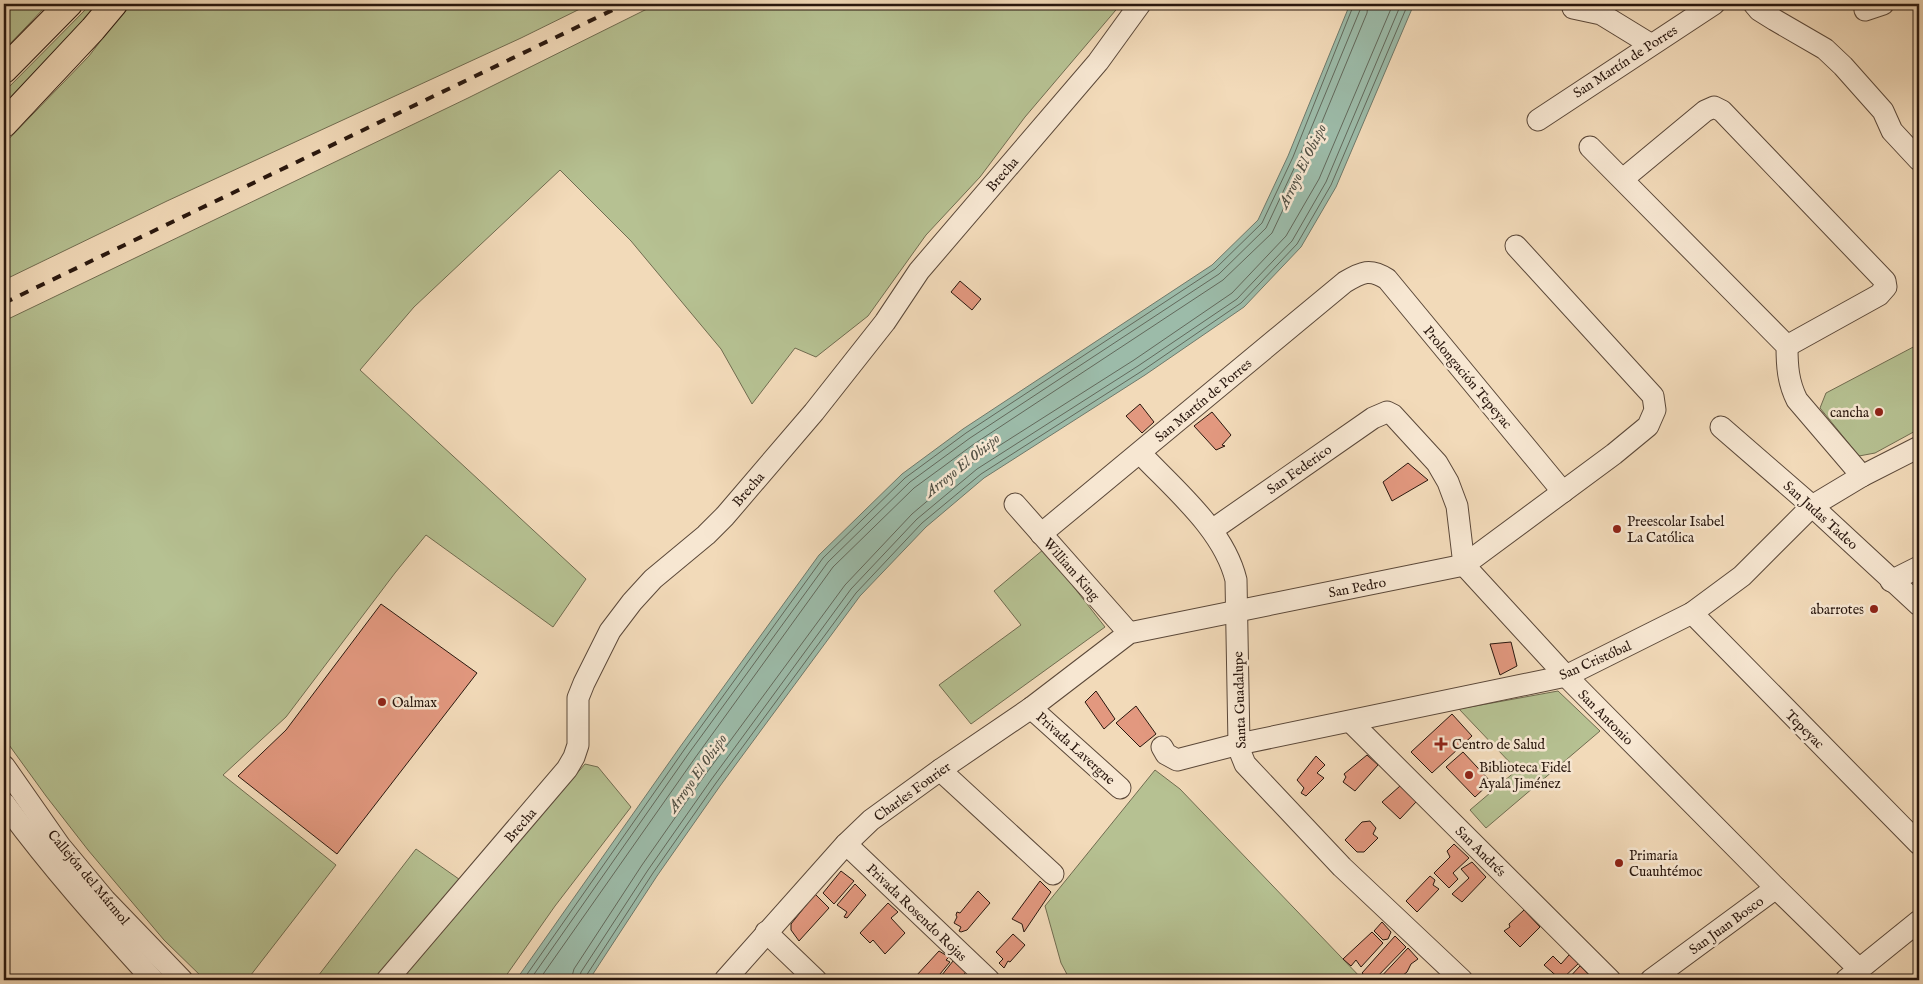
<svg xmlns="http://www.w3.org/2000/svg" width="1923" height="984" font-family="'IM FELL English',serif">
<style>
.green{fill:#b6c192;stroke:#706c50}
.water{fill:#9cbba9;stroke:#6e796b}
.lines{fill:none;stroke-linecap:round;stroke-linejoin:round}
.shore{stroke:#62695c;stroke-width:1}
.building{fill:#e2987f;stroke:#29170e}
.minor-casing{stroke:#5b4839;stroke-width:23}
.major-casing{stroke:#29170e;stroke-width:28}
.minor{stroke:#f7e7d2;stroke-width:21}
.major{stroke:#f2dab9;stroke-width:26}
.rail{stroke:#29170e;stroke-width:4;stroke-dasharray:9 9;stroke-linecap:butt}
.poi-dot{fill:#8f2418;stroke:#f7e7d2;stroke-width:2}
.labels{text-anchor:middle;stroke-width:5;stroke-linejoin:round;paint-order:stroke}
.street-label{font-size:14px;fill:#29170e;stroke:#f7e7d2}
.poi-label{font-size:14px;fill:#29170e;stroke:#f7e7d2;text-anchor:start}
.water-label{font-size:15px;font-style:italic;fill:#515044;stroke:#f7e7d2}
</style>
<rect width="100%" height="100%" fill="#f2dab9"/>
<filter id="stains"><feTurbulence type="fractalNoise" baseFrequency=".004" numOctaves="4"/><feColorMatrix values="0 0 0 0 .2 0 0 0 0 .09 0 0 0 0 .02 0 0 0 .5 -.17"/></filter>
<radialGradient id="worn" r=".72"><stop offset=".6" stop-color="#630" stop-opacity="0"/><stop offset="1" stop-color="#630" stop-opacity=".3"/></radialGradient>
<g class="green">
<polygon points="15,4 48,4 4,50 4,15"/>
<polygon points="91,4 104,4 4,111 4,92"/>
<polygon points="129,4 590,4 521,38 167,201 4,280 4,144 89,56"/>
<polygon points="657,4 1121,4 1025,117 980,177 926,235 868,316 816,357 795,348 752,404 721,349 631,241 560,170 414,307 360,370 586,579 553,627 426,535 395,573 286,717 223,775 336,865 247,980 205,980 164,940 88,850 46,796 4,738 4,321 468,98"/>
<polygon points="1919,344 1919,429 1875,453 1859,456 1820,408 1826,393"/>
<polygon points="1044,549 1105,627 971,724 939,685 1021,625 994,591"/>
<polygon points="1558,691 1600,731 1486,828 1470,810 1517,770 1459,709"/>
<polygon points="585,764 598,767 631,807 555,906 503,980 315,980 416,849 476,891"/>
<polygon points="1155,770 1180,789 1363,980 1070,980 1061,963 1045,906"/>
</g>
<polygon class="water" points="1350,4 1414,4 1336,187 1301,247 1244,307 1145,375 984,478 926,527 860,596 720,786 657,876 589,980 516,980 680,747 819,555 902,474 963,429 1212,265 1258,220 1288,156"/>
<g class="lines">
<g class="shore">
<polyline points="523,980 684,750 823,558 905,478 966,433 1215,269 1262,223 1293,157 1354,4"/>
<polyline points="530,980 689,753 828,562 910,482 970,438 1219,274 1266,228 1298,160 1360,10 1361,4"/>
<polyline points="539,980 695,758 833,567 914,488 974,444 1223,280 1272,233 1305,163 1367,13 1368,4"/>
<polyline points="571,980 574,969 642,865 705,775 845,585 912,514 972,463 1134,360 1232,293 1286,236 1319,179 1393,4"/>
<polyline points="579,980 581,972 648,870 711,780 851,589 917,519 977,469 1138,366 1237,299 1292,241 1326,182 1401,4"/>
<polyline points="585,980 586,976 653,873 716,783 856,593 922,523 981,474 1142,371 1241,303 1297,244 1331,185 1408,4"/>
</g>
</g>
<g class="building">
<polygon points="960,281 981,299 972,310 951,292"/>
<polygon points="1140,404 1154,422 1142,433 1126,416"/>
<polygon points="1212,412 1231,435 1222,445 1225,446 1216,450 1194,426"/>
<polygon points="1408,463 1428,480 1392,501 1383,482"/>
<polygon points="381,604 477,673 337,854 238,776 286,730"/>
<polygon points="1511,642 1517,666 1500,675 1490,644"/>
<polygon points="1096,691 1115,719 1104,729 1085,702"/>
<polygon points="1136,706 1156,734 1140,747 1116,723"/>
<polygon points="1452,714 1472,736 1432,773 1411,752"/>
<polygon points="1463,752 1491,782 1475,797 1446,767"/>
<polygon points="1367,755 1378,765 1355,791 1343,782 1346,777 1344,774"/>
<polygon points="1316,756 1325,765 1317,773 1324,778 1306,796 1301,793 1304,788 1297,780"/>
<polygon points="1400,786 1416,802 1400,819 1382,802"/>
<polygon points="1370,821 1376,828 1373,834 1378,838 1364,852 1357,852 1345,840 1362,822"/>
<polygon points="1454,844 1469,858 1453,873 1458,879 1449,888 1434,873 1450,857 1447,851"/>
<polygon points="1472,862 1486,877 1462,902 1452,894 1469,878 1461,869"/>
<polygon points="841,871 854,881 834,904 823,893"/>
<polygon points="1430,876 1435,880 1433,885 1439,889 1417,912 1406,901"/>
<polygon points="1040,881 1051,892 1024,932 1022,924 1012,919"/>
<polygon points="855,884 866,895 847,918 844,917 847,912 837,905"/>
<polygon points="978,891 990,903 967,930 961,932 959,931 961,927 954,923 957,917 956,915 957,912 960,913"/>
<polygon points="815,894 829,908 799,941 791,930 791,924"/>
<polygon points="888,903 898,912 891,918 905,933 885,954 873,940 870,943 860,933"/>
<polygon points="1524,910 1540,927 1520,947 1504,931 1510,927 1509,924"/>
<polygon points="1382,922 1391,932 1388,939 1383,940 1374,931"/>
<polygon points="1372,932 1383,943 1361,967 1356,960 1351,966 1343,959"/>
<polygon points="1013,934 1025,945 1010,962 1008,961 1004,968 999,963 1003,959 996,952"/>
<polygon points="1395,936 1406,947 1374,980 1370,980 1362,973"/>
<polygon points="1408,948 1418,959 1411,964 1407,972 1397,980 1378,980"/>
<polygon points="939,951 949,957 946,960 950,962 935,980 921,980 916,976"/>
<polygon points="1569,955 1579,963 1561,980 1544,965 1553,956 1561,964"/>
<polygon points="953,961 966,972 959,980 938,980"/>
<polygon points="1580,966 1594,980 1567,980"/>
</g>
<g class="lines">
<g class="minor-casing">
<g id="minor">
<polyline points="1754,4 1759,10 1775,20 1825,49 1843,66 1883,111 1892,131 1919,160"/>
<polyline points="1573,8 1601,14 1650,44"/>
<polyline points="1865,10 1883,4"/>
<polyline points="1538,120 1714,4"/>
<path d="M 1590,147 L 1787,346 C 1787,366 1788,382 1797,400 L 1862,476"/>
<polyline points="1623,179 1705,111 1714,107 1722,111 1885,281 1886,287 1879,295 1787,346"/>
<polyline points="1721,427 1812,506 1919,605"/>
<path d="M 1140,453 C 1175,490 1224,530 1236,580 L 1239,744 L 1241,754 L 1245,764 L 1342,867 L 1462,980"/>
<polyline points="1015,504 1129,633"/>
<polyline points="1212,530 1373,418 1387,412 1393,415 1437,463 1448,482 1457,506 1464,565 1566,676 1776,888 1859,969"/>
<path d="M 1041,534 L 1345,282 C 1362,272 1370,268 1387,279 L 1563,492"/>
<polyline points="1891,581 1919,567"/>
<polyline points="1692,613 1919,844"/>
<polyline points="1031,708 1120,788"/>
<polyline points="1351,722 1610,980"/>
<polyline points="1162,747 1166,754 1177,760 1239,744 1566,676 1692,613 1742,576 1812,506 1862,476 1919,447"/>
<polyline points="4,766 60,846 105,900 182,980"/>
<polyline points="940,770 1053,874"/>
<path d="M 4,803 C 50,866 101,923 153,980"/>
<polyline points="846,844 989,980"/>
<polyline points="766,932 816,980"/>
<polyline points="387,980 567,769 574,757 578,745 578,698 584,683 610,631 632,602 653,579 706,535 725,516 814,412 885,322 919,271 1098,62 1140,4"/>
<polyline points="725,980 846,844 871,820 940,770 1031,708 1129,633 1464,565 1614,454 1648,426 1655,410 1653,396 1516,246"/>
<polyline points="1651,980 1776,888"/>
<polyline points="1846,980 1919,921"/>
</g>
</g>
<g class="major-casing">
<g id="major">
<polyline points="4,70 69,4"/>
<polyline points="4,124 93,29 114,4"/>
</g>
</g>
<use href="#minor" class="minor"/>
<use href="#major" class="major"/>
<polyline class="rail" points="4,303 625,4"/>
</g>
<g class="poi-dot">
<circle cx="1879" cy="412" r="5"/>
<circle cx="1617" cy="529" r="5"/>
<circle cx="1874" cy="609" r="5"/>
<circle cx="382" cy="702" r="5"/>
<path d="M1438.5 736.5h5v5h5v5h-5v5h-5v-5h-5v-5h5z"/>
<circle cx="1469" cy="775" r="5"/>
<circle cx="1619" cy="863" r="5"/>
</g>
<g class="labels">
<g class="street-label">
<text transform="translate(1625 61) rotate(-33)" y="5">San Martín de Porres</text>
<text transform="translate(1002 174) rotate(-49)" y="5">Brecha</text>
<text transform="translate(1468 377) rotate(50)" y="5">Prolongación Tepeyac</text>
<text transform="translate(1203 400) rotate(-40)" y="5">San Martín de Porres</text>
<text transform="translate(1299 469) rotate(-35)" y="5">San Federico</text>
<text transform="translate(748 489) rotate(-49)" y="5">Brecha</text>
<text transform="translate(1821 515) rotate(42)" y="5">San Judas Tadeo</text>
<text transform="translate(1072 569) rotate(49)" y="5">William King</text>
<text transform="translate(1357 587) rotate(-11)" y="5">San Pedro</text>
<text transform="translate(1595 660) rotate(-24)" y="5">San Cristóbal</text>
<text transform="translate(1239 700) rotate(-92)" y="5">Santa Guadalupe</text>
<text transform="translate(1606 717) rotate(45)" y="5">San Antonio</text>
<text transform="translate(1805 729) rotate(45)" y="5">Tepeyac</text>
<text transform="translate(1076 748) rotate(42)" y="5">Privada Lavergne</text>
<text transform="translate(912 791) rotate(-36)" y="5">Charles Fourier</text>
<text transform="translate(520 825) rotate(-49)" y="5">Brecha</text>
<text transform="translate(1481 851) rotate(45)" y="5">San Andrés</text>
<text transform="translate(89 877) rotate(50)" y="5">Callejón del Mármol</text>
<text transform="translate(917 912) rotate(44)" y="5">Privada Rosendo Rojas</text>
<text transform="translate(1726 925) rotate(-36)" y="5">San Juan Bosco</text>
</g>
<g class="poi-label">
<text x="1869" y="417" text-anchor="end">cancha</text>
<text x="1627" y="526">Preescolar Isabel<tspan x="1627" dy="16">La Católica</tspan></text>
<text x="1864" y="614" text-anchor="end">abarrotes</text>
<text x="392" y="707">Oalmax</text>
<text x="1452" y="749">Centro de Salud</text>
<text x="1479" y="772">Biblioteca Fidel<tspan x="1479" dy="16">Ayala Jiménez</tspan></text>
<text x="1629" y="860">Primaria<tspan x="1629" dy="16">Cuauhtémoc</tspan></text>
</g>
<g class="water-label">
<text transform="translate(1302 166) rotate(-64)" y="5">Arroyo El Obispo</text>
<text transform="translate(962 465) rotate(-39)" y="5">Arroyo El Obispo</text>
<text transform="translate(697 773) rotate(-55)" y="5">Arroyo El Obispo</text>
</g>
</g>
<rect width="1923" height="984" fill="none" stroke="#f2dab9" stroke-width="20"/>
<rect x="5" y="5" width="1913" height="974" fill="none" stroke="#29170e" stroke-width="2.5"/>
<rect x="10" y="10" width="1903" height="964" fill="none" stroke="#29170e"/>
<rect width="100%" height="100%" filter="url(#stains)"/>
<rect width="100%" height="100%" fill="url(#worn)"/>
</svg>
